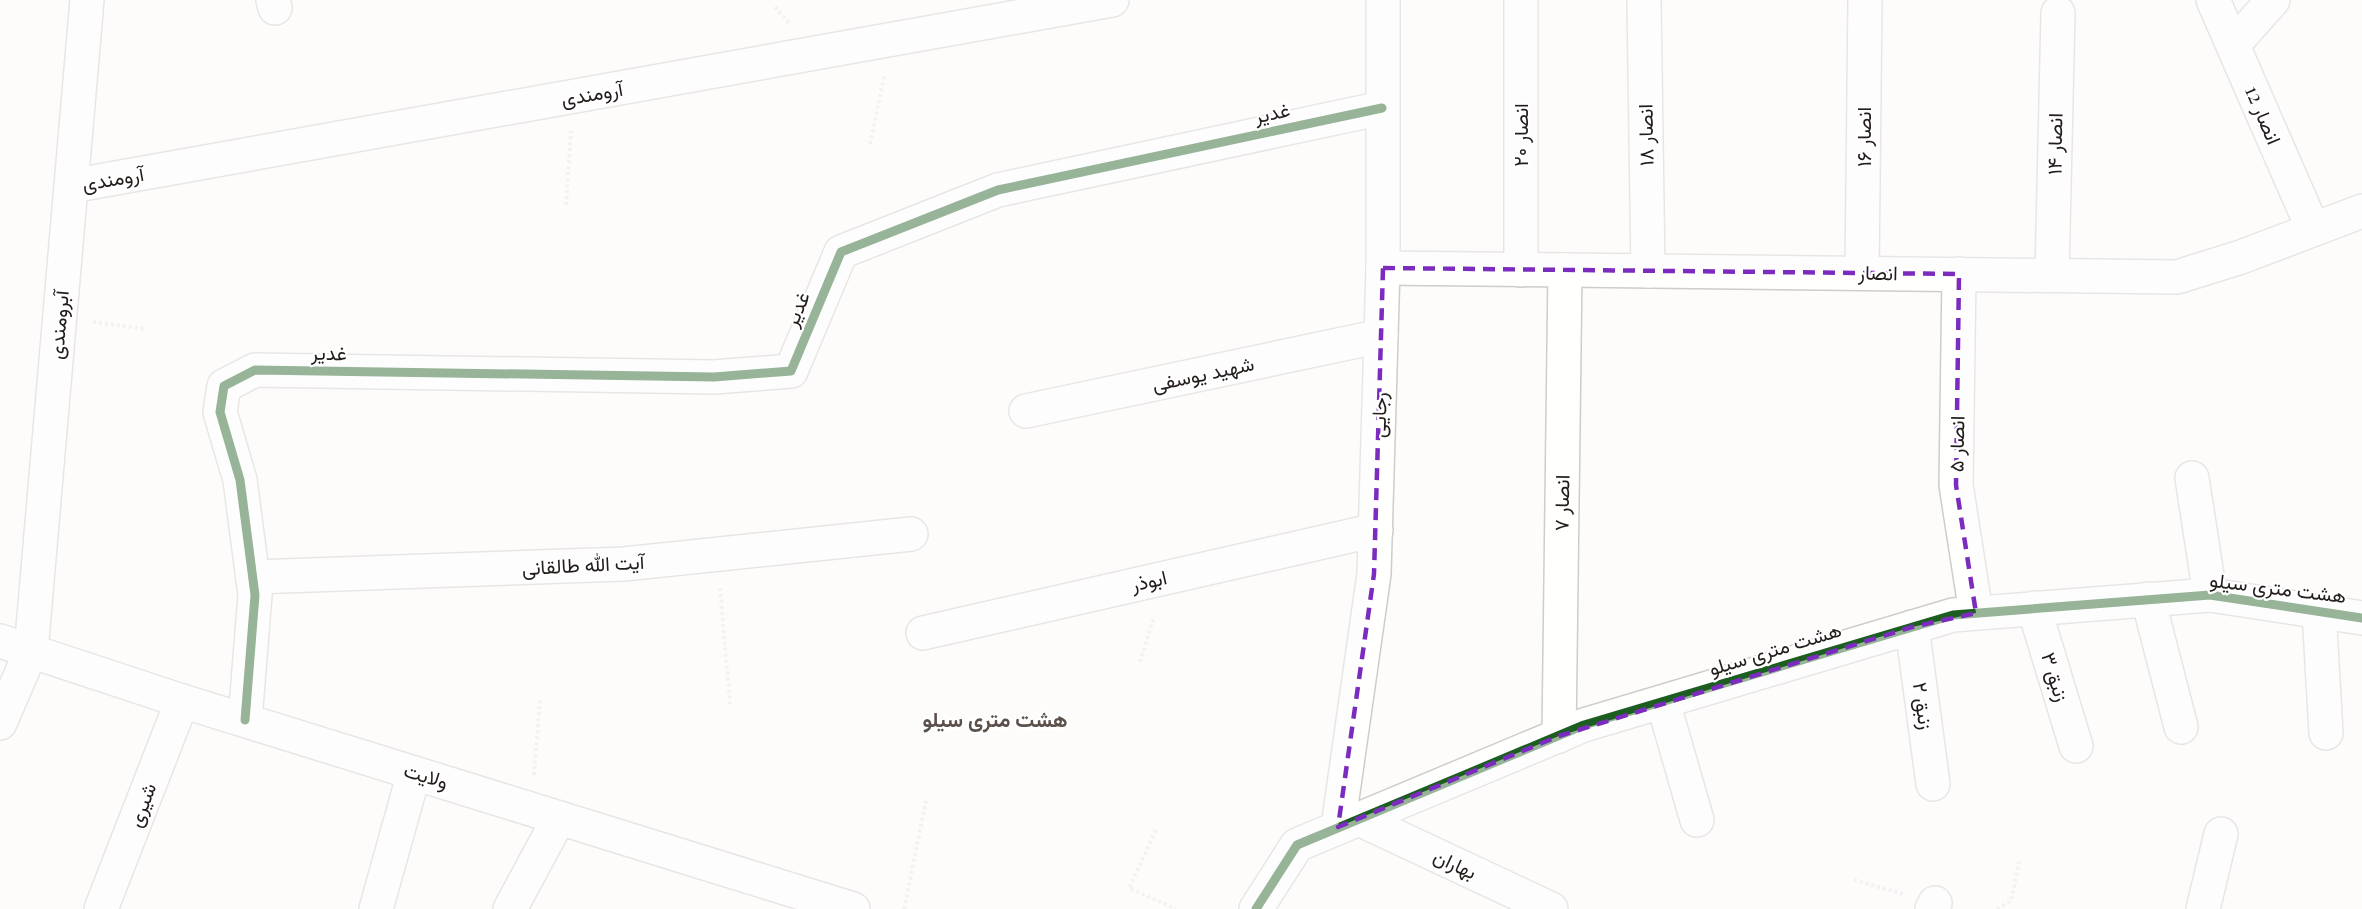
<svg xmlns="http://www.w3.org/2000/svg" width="2362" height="909" font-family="'Playfair Display',Vazirmatn,serif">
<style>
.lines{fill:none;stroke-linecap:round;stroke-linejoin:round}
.minor-casing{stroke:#cfcccb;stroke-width:36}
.tertiary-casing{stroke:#cfcccb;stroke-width:36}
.path{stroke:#e7e7e7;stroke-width:4;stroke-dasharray:3 3;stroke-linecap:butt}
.minor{stroke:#fffffe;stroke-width:33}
.tertiary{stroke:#fffffe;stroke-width:33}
.cycleway-casing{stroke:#fff;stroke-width:13}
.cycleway{stroke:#1b5e20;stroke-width:9}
.marked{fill:none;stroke:#7b2cbf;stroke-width:4.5;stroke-dasharray:12 8;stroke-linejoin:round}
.labels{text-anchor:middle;stroke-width:4.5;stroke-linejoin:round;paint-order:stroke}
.street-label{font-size:20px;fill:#221c1a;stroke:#fff}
.neighbourhood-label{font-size:21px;font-weight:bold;fill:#5c504b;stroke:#fff}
</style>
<rect width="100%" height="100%" fill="#fdfcfb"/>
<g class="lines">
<g class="minor-casing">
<g id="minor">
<polyline points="273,0 275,8"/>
<polyline points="1521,0 1521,270"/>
<polyline points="1644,0 1648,271"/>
<polyline points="2213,0 2313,229"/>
<polyline points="2233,45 2273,0"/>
<polyline points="71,186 1112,0"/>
<polyline points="1383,268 2177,277 2241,257 2362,211"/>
<polyline points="1862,273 1865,0"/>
<polyline points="1959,274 1956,485 1976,613"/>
<polyline points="2052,275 2058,13"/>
<polyline points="1026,411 1381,336"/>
<polyline points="2192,478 2210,595"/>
<polyline points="253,577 624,564 911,534"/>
<polyline points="2148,599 2181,727"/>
<polyline points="2034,608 2076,746"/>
<polyline points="2319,611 2326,733"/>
<polyline points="1912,627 1933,784"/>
<polyline points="923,633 1376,530"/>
<polyline points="1663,702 1697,820"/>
<polyline points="245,720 255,595 240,480 220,412 224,386 255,370 714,377 791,371 841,252 998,190 1382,108"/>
<polyline points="0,723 31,651 87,0"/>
<polyline points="1559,736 1565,270"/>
<polyline points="1359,819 1551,909"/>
<polyline points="1338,827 1374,574 1383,268 1383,0"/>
<polyline points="101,909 182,701"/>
<polyline points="376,909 414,773"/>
<polyline points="510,909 559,818"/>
<polyline points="1932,909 1935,903"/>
<polyline points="2203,909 2221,834"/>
</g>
</g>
<g class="tertiary-casing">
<g id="tertiary">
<polyline points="0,641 182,701 853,909"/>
<polyline points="1256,909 1297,845 1584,725 1953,615 2210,595 2362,618"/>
</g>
</g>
<g class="path">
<polyline points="775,7 789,23"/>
<polyline points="870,144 884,76"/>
<polyline points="566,205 571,131"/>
<polyline points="93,322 146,329"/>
<polyline points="720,588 730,704"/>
<polyline points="1140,662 1154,617"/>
<polyline points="534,775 540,700"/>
<polyline points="1156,830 1129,888 1176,909"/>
<polyline points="1854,880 1903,894"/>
<polyline points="904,909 926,801"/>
<polyline points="1997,909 2011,901 2019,862"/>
</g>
<use href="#minor" class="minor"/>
<use href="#tertiary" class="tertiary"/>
<g class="cycleway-casing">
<g id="cycleway">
<polyline points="245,720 255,595 240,480 220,412 224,386 255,370 714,377 791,371 841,252 998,190 1382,108"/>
<polyline points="1256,909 1297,845 1584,725 1953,615 2210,595 2362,618"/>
</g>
</g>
<use href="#cycleway" class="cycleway"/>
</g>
<path d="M0 0H2362V909H0ZM 1383,268 L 1959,274 L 1956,485 L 1976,613 L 1912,627 L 1559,736 L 1338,827 L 1374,574 Z" fill="#fdfcfb" fill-opacity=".55" fill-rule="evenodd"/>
<path class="marked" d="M 1383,268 L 1959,274 L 1956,485 L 1976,613 L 1912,627 L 1559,736 L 1338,827 L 1374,574 Z"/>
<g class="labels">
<g class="street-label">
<text transform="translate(592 94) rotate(-10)" y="7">آرومندی</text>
<text transform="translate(1272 113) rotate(-12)" y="7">غدیر</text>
<text transform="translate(2263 115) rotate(67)" y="7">انصار 12</text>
<text transform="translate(1521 135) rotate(-90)" y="7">انصار ۲۰</text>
<text transform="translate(1646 135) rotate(-91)" y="7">انصار ۱۸</text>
<text transform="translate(1864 137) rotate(-90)" y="7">انصار ۱۶</text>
<text transform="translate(2055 144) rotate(-89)" y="7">انصار ۱۴</text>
<text transform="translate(113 179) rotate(-10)" y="7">آرومندی</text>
<text transform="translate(1878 273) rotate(1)" y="7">انصار</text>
<text transform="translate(797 309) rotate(-67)" y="7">غدیر</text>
<text transform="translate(59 325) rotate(-85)" y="7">آبرومندی</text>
<text transform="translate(329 353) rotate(1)" y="7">غدیر</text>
<text transform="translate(1203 374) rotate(-12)" y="7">شهید یوسفی</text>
<text transform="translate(1379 415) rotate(-88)" y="7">رجایی</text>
<text transform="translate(1957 444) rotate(-89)" y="7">انصار ۵</text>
<text transform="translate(1562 503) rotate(-89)" y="7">انصار ۷</text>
<text transform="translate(583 565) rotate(-3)" y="7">آیت الله طالقانی</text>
<text transform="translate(1149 581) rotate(-13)" y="7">ابوذر</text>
<text transform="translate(2278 588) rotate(7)" y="7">هشت متری سیلو</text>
<text transform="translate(1775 649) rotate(-17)" y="7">هشت متری سیلو</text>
<text transform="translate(2055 677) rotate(73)" y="7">زنبق ۳</text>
<text transform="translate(1923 706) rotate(82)" y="7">زنبق ۲</text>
<text transform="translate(426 776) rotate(17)" y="7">ولایت</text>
<text transform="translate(142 805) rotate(-69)" y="7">شیری</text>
<text transform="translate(1455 864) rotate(25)" y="7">بهاران</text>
</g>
<g class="neighbourhood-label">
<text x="995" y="727">هشت متری سیلو</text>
</g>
</g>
</svg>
